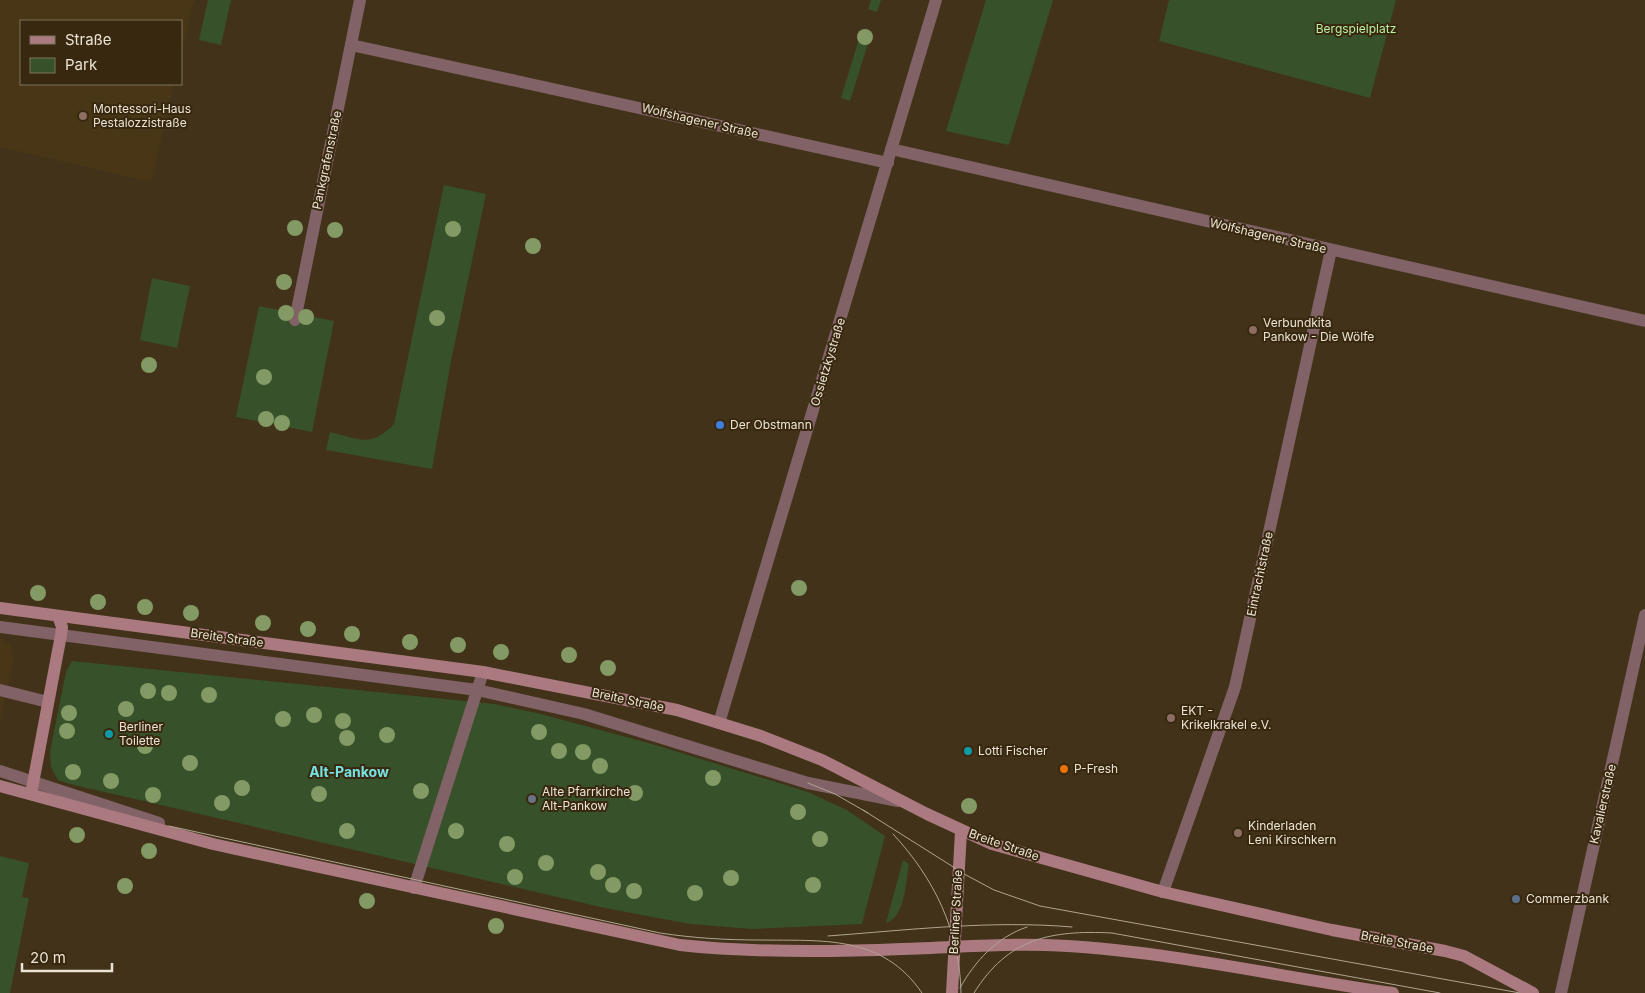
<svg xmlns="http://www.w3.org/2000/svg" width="1645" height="993" font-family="Inter,sans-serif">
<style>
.built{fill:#493616}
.green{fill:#37512b}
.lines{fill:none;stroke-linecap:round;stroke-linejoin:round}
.lane{stroke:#816266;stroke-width:12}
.street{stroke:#816266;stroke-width:12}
.secondary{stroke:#ab7a80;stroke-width:12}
.tram{stroke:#b0a592;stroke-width:1}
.tree{fill:#839a64}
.education-dot{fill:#8d6e63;stroke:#37280f;stroke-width:2}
.shop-dot{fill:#3f7fe0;stroke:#37280f;stroke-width:2}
.culture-dot{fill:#0f9aa8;stroke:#37280f;stroke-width:2}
.food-dot{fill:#e8710a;stroke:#37280f;stroke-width:2}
.worship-dot{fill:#6b7280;stroke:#37280f;stroke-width:2}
.service-dot{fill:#5c6f8a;stroke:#37280f;stroke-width:2}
.labels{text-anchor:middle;stroke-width:4;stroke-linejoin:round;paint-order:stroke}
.park-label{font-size:12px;fill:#b9f0a1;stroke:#37280f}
.poi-label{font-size:12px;fill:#ece3d4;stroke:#37280f;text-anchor:start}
.street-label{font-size:12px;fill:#ece3d4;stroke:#37280f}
.neighbourhood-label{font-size:14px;font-weight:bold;fill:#76e2e1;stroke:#37280f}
</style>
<rect width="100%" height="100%" fill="#413219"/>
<g class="built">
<polygon points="0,0 194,0 181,54 181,21 21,21 21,84 174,84 151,182 0,147"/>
<polygon points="0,637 11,646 14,657 0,722"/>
</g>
<g class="green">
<polygon points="208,0 231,0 221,45 199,40"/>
<polygon points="871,0 881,0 877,12 868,9"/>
<polygon points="986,0 1053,0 1009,145 946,131"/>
<polygon points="1169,0 1396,0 1370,98 1159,41"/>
<polygon points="861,32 871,34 850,101 841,98"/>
<path d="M 444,185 L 486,194 L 451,361 L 432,469 L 326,450 L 330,432 C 360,439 370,448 394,424 Z"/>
<polygon points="152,278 190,286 177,348 140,340"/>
<polygon points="259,306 334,321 312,432 236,417"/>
<polygon points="72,661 494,704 537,713 652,744 808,792 847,810 885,836 862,924 752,929 690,924 605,908 70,784 58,780 51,767 50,752 66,672"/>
<polygon points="0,856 29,863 22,897 29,898 10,993 0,993"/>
<path d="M 903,860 L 909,864 C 906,881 905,918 886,923 Z"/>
</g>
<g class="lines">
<g class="lane">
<polyline points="351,45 512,80"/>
<polyline points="295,320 360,0"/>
<polyline points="0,627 477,690 584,714 808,783 898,801"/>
<polyline points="0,690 48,702"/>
<polyline points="0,771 159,823"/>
<polyline points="414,888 483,672"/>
</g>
<g class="street">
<polyline points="512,80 888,163"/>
<polyline points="891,149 1645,321"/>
<polyline points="719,723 936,0"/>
<polyline points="1163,892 1235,687 1331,250"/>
<polyline points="1561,993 1645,615"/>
</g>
<g class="secondary">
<polyline points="0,608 483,672 677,710 761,736 822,760 927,814 992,844 1163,892 1332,930 1445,951 1464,956 1533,993"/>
<path d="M 0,786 L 213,844 L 680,945 C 753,953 828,952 902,949 C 950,948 998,943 1045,945 C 1162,949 1277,977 1393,993"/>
<polyline points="31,794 61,635 62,627 58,616"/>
<polyline points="952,993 961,831"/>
</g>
<g class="tram">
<polyline points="808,783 835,794 868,813"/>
<polyline points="863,810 966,875 994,890 1040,906 1520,993"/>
<path d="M 169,826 L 660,933 C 693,938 726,940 759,940 C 822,941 882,934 922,993"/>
<path d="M 893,834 C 934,878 960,931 961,993"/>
<path d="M 828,936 C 909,930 991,920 1072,927"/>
<path d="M 960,988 C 975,961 997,937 1027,927"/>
<path d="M 974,993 C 1008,938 1051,930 1112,933 L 1440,993"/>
</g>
</g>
<g class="tree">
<circle cx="865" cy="37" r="8"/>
<circle cx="295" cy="228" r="8"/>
<circle cx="453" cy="229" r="8"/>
<circle cx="335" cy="230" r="8"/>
<circle cx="533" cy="246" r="8"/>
<circle cx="284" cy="282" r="8"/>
<circle cx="286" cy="313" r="8"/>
<circle cx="306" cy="317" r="8"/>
<circle cx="437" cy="318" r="8"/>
<circle cx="149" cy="365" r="8"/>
<circle cx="264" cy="377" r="8"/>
<circle cx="266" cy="419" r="8"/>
<circle cx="282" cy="423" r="8"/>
<circle cx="799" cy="588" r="8"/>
<circle cx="38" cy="593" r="8"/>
<circle cx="98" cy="602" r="8"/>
<circle cx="145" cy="607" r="8"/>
<circle cx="191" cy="613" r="8"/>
<circle cx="263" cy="623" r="8"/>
<circle cx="308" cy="629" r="8"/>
<circle cx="352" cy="634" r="8"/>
<circle cx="410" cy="642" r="8"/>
<circle cx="458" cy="645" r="8"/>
<circle cx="501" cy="652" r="8"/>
<circle cx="569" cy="655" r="8"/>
<circle cx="608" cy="668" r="8"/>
<circle cx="148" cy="691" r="8"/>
<circle cx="169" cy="693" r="8"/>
<circle cx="209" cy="695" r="8"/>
<circle cx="126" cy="709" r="8"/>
<circle cx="69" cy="713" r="8"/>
<circle cx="314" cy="715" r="8"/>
<circle cx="283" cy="719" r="8"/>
<circle cx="343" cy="721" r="8"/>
<circle cx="67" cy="731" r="8"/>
<circle cx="539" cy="732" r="8"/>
<circle cx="387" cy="735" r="8"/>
<circle cx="347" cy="738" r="8"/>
<circle cx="145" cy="746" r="8"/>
<circle cx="559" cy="751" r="8"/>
<circle cx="583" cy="752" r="8"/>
<circle cx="190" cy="763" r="8"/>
<circle cx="600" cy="766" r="8"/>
<circle cx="73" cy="772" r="8"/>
<circle cx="713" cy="778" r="8"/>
<circle cx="111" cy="781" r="8"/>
<circle cx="242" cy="788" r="8"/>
<circle cx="421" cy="791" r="8"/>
<circle cx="635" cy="793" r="8"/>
<circle cx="319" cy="794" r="8"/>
<circle cx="153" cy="795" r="8"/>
<circle cx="222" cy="803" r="8"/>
<circle cx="969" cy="806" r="8"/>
<circle cx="798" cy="812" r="8"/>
<circle cx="347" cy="831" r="8"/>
<circle cx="456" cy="831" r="8"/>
<circle cx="77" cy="835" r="8"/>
<circle cx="820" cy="839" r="8"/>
<circle cx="507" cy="844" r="8"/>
<circle cx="149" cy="851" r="8"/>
<circle cx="546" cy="863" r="8"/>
<circle cx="598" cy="872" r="8"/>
<circle cx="515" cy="877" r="8"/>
<circle cx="731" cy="878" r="8"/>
<circle cx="613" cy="885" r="8"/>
<circle cx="813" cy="885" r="8"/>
<circle cx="125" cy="886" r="8"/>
<circle cx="634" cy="891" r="8"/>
<circle cx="695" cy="893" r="8"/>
<circle cx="367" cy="901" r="8"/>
<circle cx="496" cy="926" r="8"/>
</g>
<g class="education-dot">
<circle cx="83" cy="116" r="5"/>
<circle cx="1253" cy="330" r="5"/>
<circle cx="1171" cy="718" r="5"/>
<circle cx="1238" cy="833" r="5"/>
</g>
<circle class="shop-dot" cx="720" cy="425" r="5"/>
<g class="culture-dot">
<circle cx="109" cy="734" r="5"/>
<circle cx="968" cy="751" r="5"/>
</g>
<circle class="food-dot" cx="1064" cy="769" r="5"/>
<circle class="worship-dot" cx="532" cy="799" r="5"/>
<circle class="service-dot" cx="1516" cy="899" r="5"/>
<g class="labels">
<g class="park-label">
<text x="1356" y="33">Bergspielplatz</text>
</g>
<g class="poi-label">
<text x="93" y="113">Montessori-Haus<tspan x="93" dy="14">Pestalozzistraße</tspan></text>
<text x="1263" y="327">Verbundkita<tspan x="1263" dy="14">Pankow - Die Wölfe</tspan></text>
<text x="730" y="429">Der Obstmann</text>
<text x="1181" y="715">EKT -<tspan x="1181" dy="14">Krikelkrakel e.V.</tspan></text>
<text x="119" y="731">Berliner<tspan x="119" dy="14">Toilette</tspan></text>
<text x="978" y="755">Lotti Fischer</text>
<text x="1074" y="773">P-Fresh</text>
<text x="542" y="796">Alte Pfarrkirche<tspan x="542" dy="14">Alt-Pankow</tspan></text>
<text x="1248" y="830">Kinderladen<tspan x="1248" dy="14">Leni Kirschkern</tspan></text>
<text x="1526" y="903">Commerzbank</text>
</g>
<g class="street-label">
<text transform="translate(700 121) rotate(13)" y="4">Wolfshagener Straße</text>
<text transform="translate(327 160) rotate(-78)" y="4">Pankgrafenstraße</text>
<text transform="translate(1268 236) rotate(13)" y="4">Wolfshagener Straße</text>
<text transform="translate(828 362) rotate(-73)" y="4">Ossietzkystraße</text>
<text transform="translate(1260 574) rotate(-78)" y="4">Eintrachtstraße</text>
<text transform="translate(227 638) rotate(8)" y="4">Breite Straße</text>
<text transform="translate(628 700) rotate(12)" y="4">Breite Straße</text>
<text transform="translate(1603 804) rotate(-77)" y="4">Kavalierstraße</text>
<text transform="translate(1004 845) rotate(19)" y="4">Breite Straße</text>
<text transform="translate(956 912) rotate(-87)" y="4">Berliner Straße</text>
<text transform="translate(1397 942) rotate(11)" y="4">Breite Straße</text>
</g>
<g class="neighbourhood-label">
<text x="349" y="777">Alt-Pankow</text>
</g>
</g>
<rect x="20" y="20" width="162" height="65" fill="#37280f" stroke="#7f735e"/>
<rect x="30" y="36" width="25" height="8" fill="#ab7a80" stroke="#7f735e"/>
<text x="65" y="45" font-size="15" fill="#ece3d4">Straße</text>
<rect x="30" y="58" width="25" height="15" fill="#37512b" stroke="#7f735e"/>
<text x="65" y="70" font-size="15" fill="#ece3d4">Park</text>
<path d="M22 963v8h90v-8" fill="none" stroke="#ece3d4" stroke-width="2.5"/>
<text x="30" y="963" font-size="15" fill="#ece3d4" stroke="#37280f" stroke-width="4" paint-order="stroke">20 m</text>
</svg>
